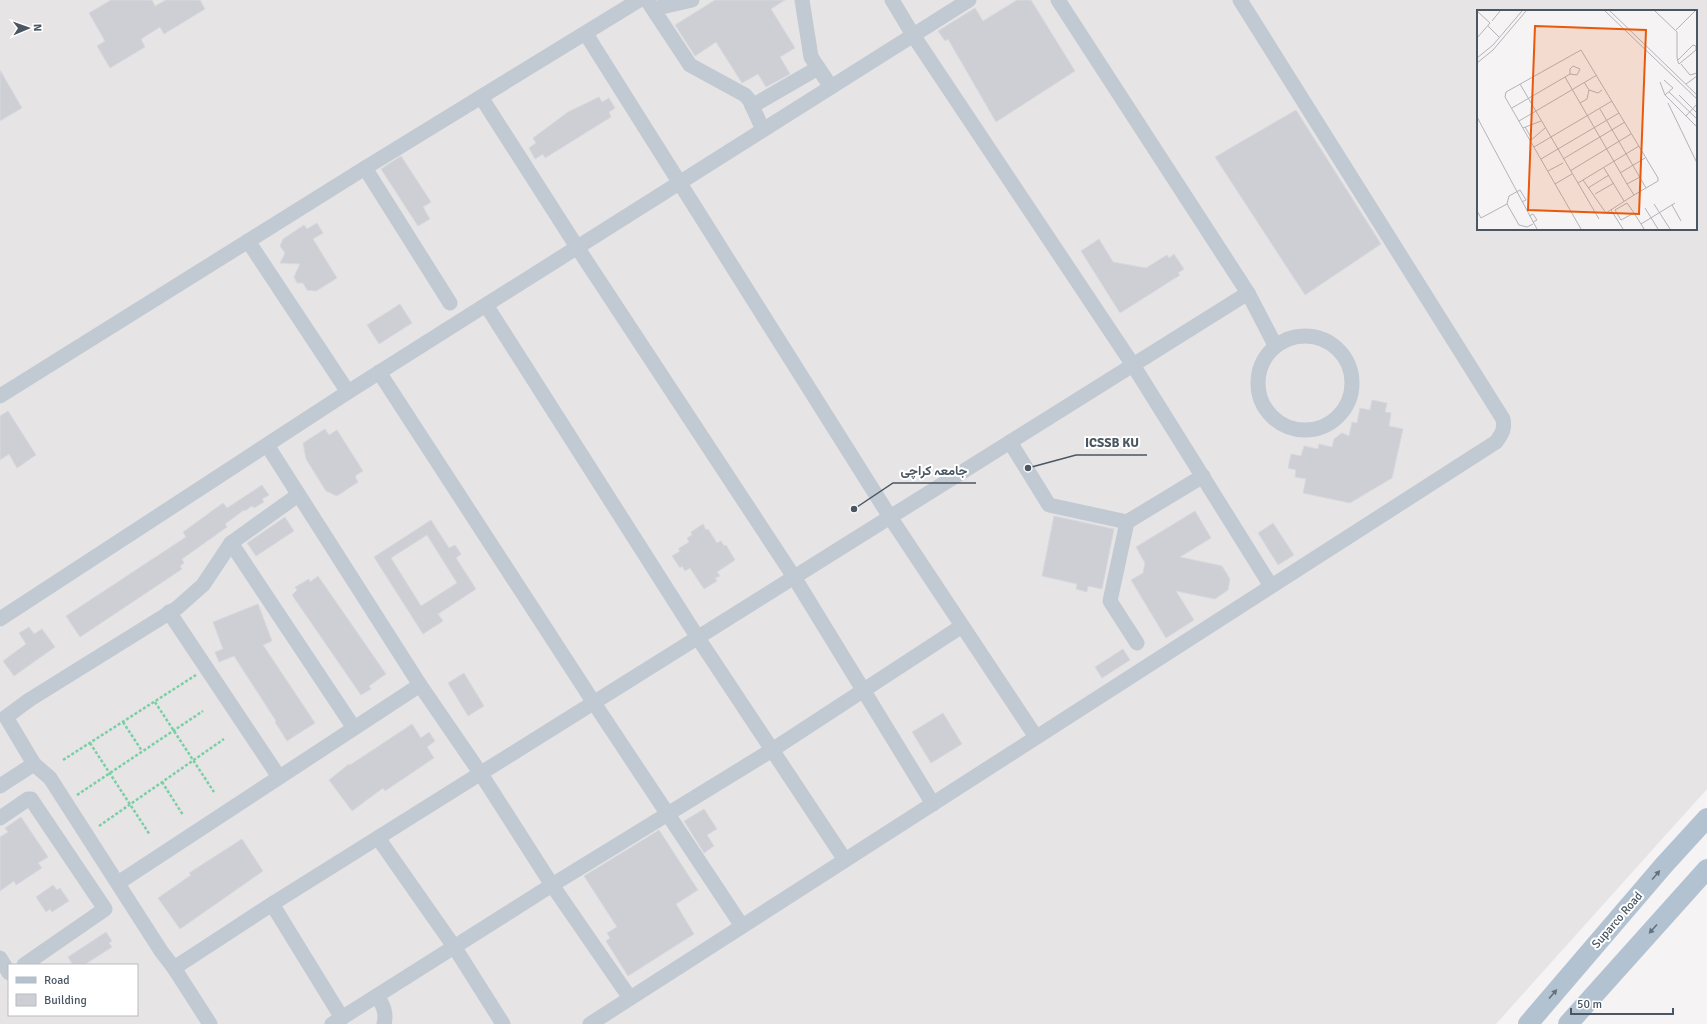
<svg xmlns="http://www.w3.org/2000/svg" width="1707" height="1024" font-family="Signika,Vazirmatn,sans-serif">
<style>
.education{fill:#e6e4e5;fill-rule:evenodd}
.building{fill:#cdcfd5;stroke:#d7d9de;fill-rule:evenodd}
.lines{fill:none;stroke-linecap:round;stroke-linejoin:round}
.path{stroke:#7ad0a6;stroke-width:2.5;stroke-dasharray:3 2;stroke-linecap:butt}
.minor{stroke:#c1cad2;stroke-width:15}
.major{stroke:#b3c2d1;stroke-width:20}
.oneway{fill:#64717d}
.labels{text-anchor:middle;stroke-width:4;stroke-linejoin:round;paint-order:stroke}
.street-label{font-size:12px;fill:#4a5661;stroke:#fff}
.inset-road{fill:none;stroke:#b1b4b9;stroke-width:1}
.view{fill:#e8590c;fill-opacity:0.15;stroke:#e8590c;stroke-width:2}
.inset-edge{fill:none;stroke:#4a5661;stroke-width:2}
.leader{fill:none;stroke:#4a5661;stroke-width:1.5}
.callout-dot{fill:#4a5661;stroke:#fff;stroke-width:1.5}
.callout-label{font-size:13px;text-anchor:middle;font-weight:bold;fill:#4a5661;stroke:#fff;stroke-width:4;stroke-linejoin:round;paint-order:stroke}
</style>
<rect width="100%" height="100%" fill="#f5f3f3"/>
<path class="education" d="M 0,0 L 1707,0 L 1707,789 L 1496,1024 L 0,1024 ZM 1478,11 L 1696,11 L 1696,229 L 1478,229 ZM 9,965 L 137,965 L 137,1015 L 9,1015 Z"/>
<g class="building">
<polygon points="111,0 152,0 155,6 166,0 200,0 205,9 164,34 160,27 141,39 145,47 110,68 97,46 105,41 89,13"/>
<polygon points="715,0 785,0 771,9 795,48 780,57 790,74 766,87 758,74 742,83 716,42 695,56 675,25"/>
<polygon points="1017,0 1031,0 1075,71 996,122 948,39 945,41 938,31 975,8 983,21"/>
<polygon points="0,70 22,108 0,121"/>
<polygon points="599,97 602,102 609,98 615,108 609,112 611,117 545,158 543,154 535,159 529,148 536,143 533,138 568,112"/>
<polygon points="1296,110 1381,244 1305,295 1215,157"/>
<polygon points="401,156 431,202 423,207 430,219 418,226 381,169"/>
<polygon points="317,223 323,233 313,239 337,278 316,291 307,290 303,283 297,283 294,277 300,264 280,263 285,253 280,246 283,239 304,225 307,229"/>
<polygon points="1099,239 1113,262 1146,268 1167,255 1169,258 1174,254 1184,269 1178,273 1180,275 1120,313 1081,251"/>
<polygon points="400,304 412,323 379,344 367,325"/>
<polygon points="1372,400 1387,403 1385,412 1391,413 1389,426 1403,429 1392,478 1350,503 1303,493 1306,479 1295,477 1296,470 1288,468 1291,454 1301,456 1304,446 1318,449 1319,444 1332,447 1334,439 1342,433 1349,436 1352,422 1357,423 1360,408 1370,410"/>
<polygon points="8,411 36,455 17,468 9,454 0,460 0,416"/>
<polygon points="325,429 329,435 337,430 363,471 355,476 358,482 337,496 326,491 306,459 303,443"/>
<polygon points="262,485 269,495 262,499 264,502 254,508 252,506 245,511 244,510 225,524 227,527 182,559 184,563 180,566 182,569 80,637 66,616 186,537 183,532 223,503 227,508"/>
<polygon points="1195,511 1211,538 1180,557 1222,566 1230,579 1228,590 1215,599 1176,591 1194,620 1166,638 1131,580 1143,573 1145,563 1136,547"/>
<polygon points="1054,516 1114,529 1102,589 1088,586 1087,592 1076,589 1077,584 1042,576"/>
<polygon points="285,517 294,531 256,556 247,543"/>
<path d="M 431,520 L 449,548 L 455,545 L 461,554 L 456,558 L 476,589 L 438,614 L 443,621 L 423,634 L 374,557 ZM 427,535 L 457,583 L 421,606 L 391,558 Z"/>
<polygon points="1273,523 1294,555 1278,565 1258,533"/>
<polygon points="703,524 706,530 708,529 717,543 721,541 724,546 726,545 735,560 717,572 720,576 715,578 717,581 704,589 690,568 685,571 682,566 680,568 672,556 680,551 678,549 689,542 687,538 692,535 691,532"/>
<polygon points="318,576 386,674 369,686 371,689 361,695 292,595 297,590 295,587 309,579 310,582"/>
<polygon points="258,604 272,641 263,645 315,723 287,741 275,722 276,721 234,656 219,662 215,652 223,649 213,622"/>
<polygon points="29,627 34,634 42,629 55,647 14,676 3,661 26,644 19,633"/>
<polygon points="1123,649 1130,660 1102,678 1095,667"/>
<polygon points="464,673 484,706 468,716 448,683"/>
<polygon points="943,713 962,744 931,763 912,732"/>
<polygon points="412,724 421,738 429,732 435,741 427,747 434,758 385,791 383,788 352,811 329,780 349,764 350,765"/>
<polygon points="704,809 717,829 707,835 714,846 704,853 684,821"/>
<polygon points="21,817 48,857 38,863 42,868 16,885 14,881 0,891 0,837 8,832 5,828"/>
<polygon points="659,830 698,890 676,904 694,934 628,976 606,941 610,938 607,933 617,927 584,876"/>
<polygon points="242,839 263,871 180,929 158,898 191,875 189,873"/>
<polygon points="53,885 57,890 60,888 69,901 52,912 50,909 46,912 36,897"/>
<polygon points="106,932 112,941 109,943 112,947 84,965 73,965 68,957"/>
</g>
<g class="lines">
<g class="path">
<polyline points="155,702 214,792"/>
<polyline points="123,722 142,751"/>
<polyline points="90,743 150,835"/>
<polyline points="63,760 196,675"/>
<polyline points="162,782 183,815"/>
<polyline points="77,795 203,711"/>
<polyline points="99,826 224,739"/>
</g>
<g class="minor">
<polyline points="647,0 690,65 745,95 750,101 763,130"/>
<polyline points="802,0 811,57 831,87"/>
<polyline points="892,0 913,35 1133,365 1271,586"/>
<polyline points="1058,0 1248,293 1275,345"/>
<polyline points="653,9 692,0"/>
<polyline points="586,34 890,517 1036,737"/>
<polyline points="481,97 577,247 794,577 933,804"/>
<polyline points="752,106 818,68"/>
<polyline points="365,168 450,303"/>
<polyline points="248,241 348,392"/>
<polyline points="486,305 698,638 845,860"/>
<circle cx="1305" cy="383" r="47"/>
<polyline points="379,372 594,703 742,926"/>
<polyline points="0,396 365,168 639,0"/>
<polyline points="1010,442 1049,505 1127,522 1203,476"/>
<polyline points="267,445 420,685 481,774 552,885 630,998"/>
<polyline points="298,495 231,543 203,585 177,608 29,700 6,717 34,764 50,778 161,951 174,968 272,904 342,1018"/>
<polyline points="1127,522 1110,601 1137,643"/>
<polyline points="231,543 354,728"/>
<polyline points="169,612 279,777"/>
<polyline points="0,619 348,392 969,0"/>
<polyline points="0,786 34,764"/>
<polyline points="0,818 28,799 31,799 105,909 24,965"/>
<polyline points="378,838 455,948 503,1024"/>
<polyline points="118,883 420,685"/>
<polyline points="272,904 1248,293"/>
<polyline points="0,958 9,973"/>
<polyline points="174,968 210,1024"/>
<path d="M 377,996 C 383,1005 387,1013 384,1024"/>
<polyline points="332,1024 552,885 772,750 962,626"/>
<path d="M 590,1024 L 1496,442 C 1502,434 1505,429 1503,419 L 1240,0"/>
</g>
<g class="major">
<polyline points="1528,1024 1664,865 1707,818"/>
<polyline points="1568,1024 1707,869"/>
</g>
</g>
<defs><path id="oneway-solid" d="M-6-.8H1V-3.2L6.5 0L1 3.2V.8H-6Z"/></defs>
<g class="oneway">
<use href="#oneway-solid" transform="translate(1656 875) rotate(-49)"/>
<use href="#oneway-solid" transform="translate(1653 929) rotate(132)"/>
<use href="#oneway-solid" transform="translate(1553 994) rotate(-49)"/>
</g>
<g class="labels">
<g class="street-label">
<text transform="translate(1617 920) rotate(-49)" y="4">Suparco Road</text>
</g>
</g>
<g transform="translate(1477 10)">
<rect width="220" height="220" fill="#f5f3f3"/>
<path class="inset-road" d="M 0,1 L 13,13 L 0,28M 128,1 L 220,89M 133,1 L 220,85M 178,1 L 200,22 L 200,47 L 201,52 L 202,54 L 219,40 L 219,36 L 216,35 L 201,50M 15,11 L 23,1M 11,16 L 22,27M 199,20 L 218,1M 0,48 L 16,35 L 45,1M 0,53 L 16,40 L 49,1M 204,54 L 213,65 L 220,63M 88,67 L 150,174M 187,70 L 196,78 L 188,85M 183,72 L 188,85 L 220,117M 43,74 L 122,209M 209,74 L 220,66M 112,80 L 121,83 L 125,80M 192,82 L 220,109M 202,85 L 220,103M 103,93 L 110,89 L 112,80 L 107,72M 191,93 L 220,153M 35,98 L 88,67 L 93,64 L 100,65 L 103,59 L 96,56 L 93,59 L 93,64M 123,99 L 169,178M 209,106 L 220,94M 0,107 L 60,219M 42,111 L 120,65M 48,117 L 55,129M 46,118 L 64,111M 53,131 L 68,118M 57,137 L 135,91M 64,149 L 142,103M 86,149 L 148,112M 127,158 L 147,191M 71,161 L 86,153M 93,161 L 154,124M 143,163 L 168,148M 106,170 L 129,203 L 157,185 L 150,174 L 163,167M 101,173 L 162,136M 78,174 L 95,164M 111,178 L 132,165M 118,184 L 137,173M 45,192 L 49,190 L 43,180 L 32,186 L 30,194 L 42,215 L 50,217 L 56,214M 177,194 L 193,219M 195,195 L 204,211M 168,198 L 181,219M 134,200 L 146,219M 0,201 L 4,208 L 30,194M 157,203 L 144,210 L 138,200 L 150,193 L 157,203 L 164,214 L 167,219M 52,206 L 56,204 L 60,210 L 56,212M 164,214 L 198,193M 104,219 L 28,87 L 29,82 L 104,40 L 181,168 L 181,171 L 157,185"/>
<path class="view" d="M 58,16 L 169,20 L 162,204 L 51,200 Z"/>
<rect width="220" height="220" class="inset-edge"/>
</g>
<path class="leader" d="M1028 468L1076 455H1147M854 509L893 483H976"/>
<g class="callout-dot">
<circle cx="1028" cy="468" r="4"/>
<circle cx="854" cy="509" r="4"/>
</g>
<g class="callout-label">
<text x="1112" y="447">ICSSB KU</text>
<text x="934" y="475">جامعہ کراچی</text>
</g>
<rect x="8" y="964" width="130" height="52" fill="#ffffff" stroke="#b7bbc0"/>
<rect x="16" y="977" width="20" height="6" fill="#b3c2d1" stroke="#b7bbc0"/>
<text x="44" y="984" font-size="12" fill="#4a5661">Road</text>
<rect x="16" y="994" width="20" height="12" fill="#cdcfd5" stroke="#b7bbc0"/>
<text x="44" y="1004" font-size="12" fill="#4a5661">Building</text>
<g transform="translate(28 28) rotate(88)" stroke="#ffffff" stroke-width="3" paint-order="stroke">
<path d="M0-3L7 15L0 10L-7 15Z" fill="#4a5661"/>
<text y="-6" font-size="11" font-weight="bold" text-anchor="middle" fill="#4a5661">N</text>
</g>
<path d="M1571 1008v6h102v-6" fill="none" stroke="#4a5661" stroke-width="2"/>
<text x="1577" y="1008" font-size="12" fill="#4a5661" stroke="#ffffff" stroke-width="3" paint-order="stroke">50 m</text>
</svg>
